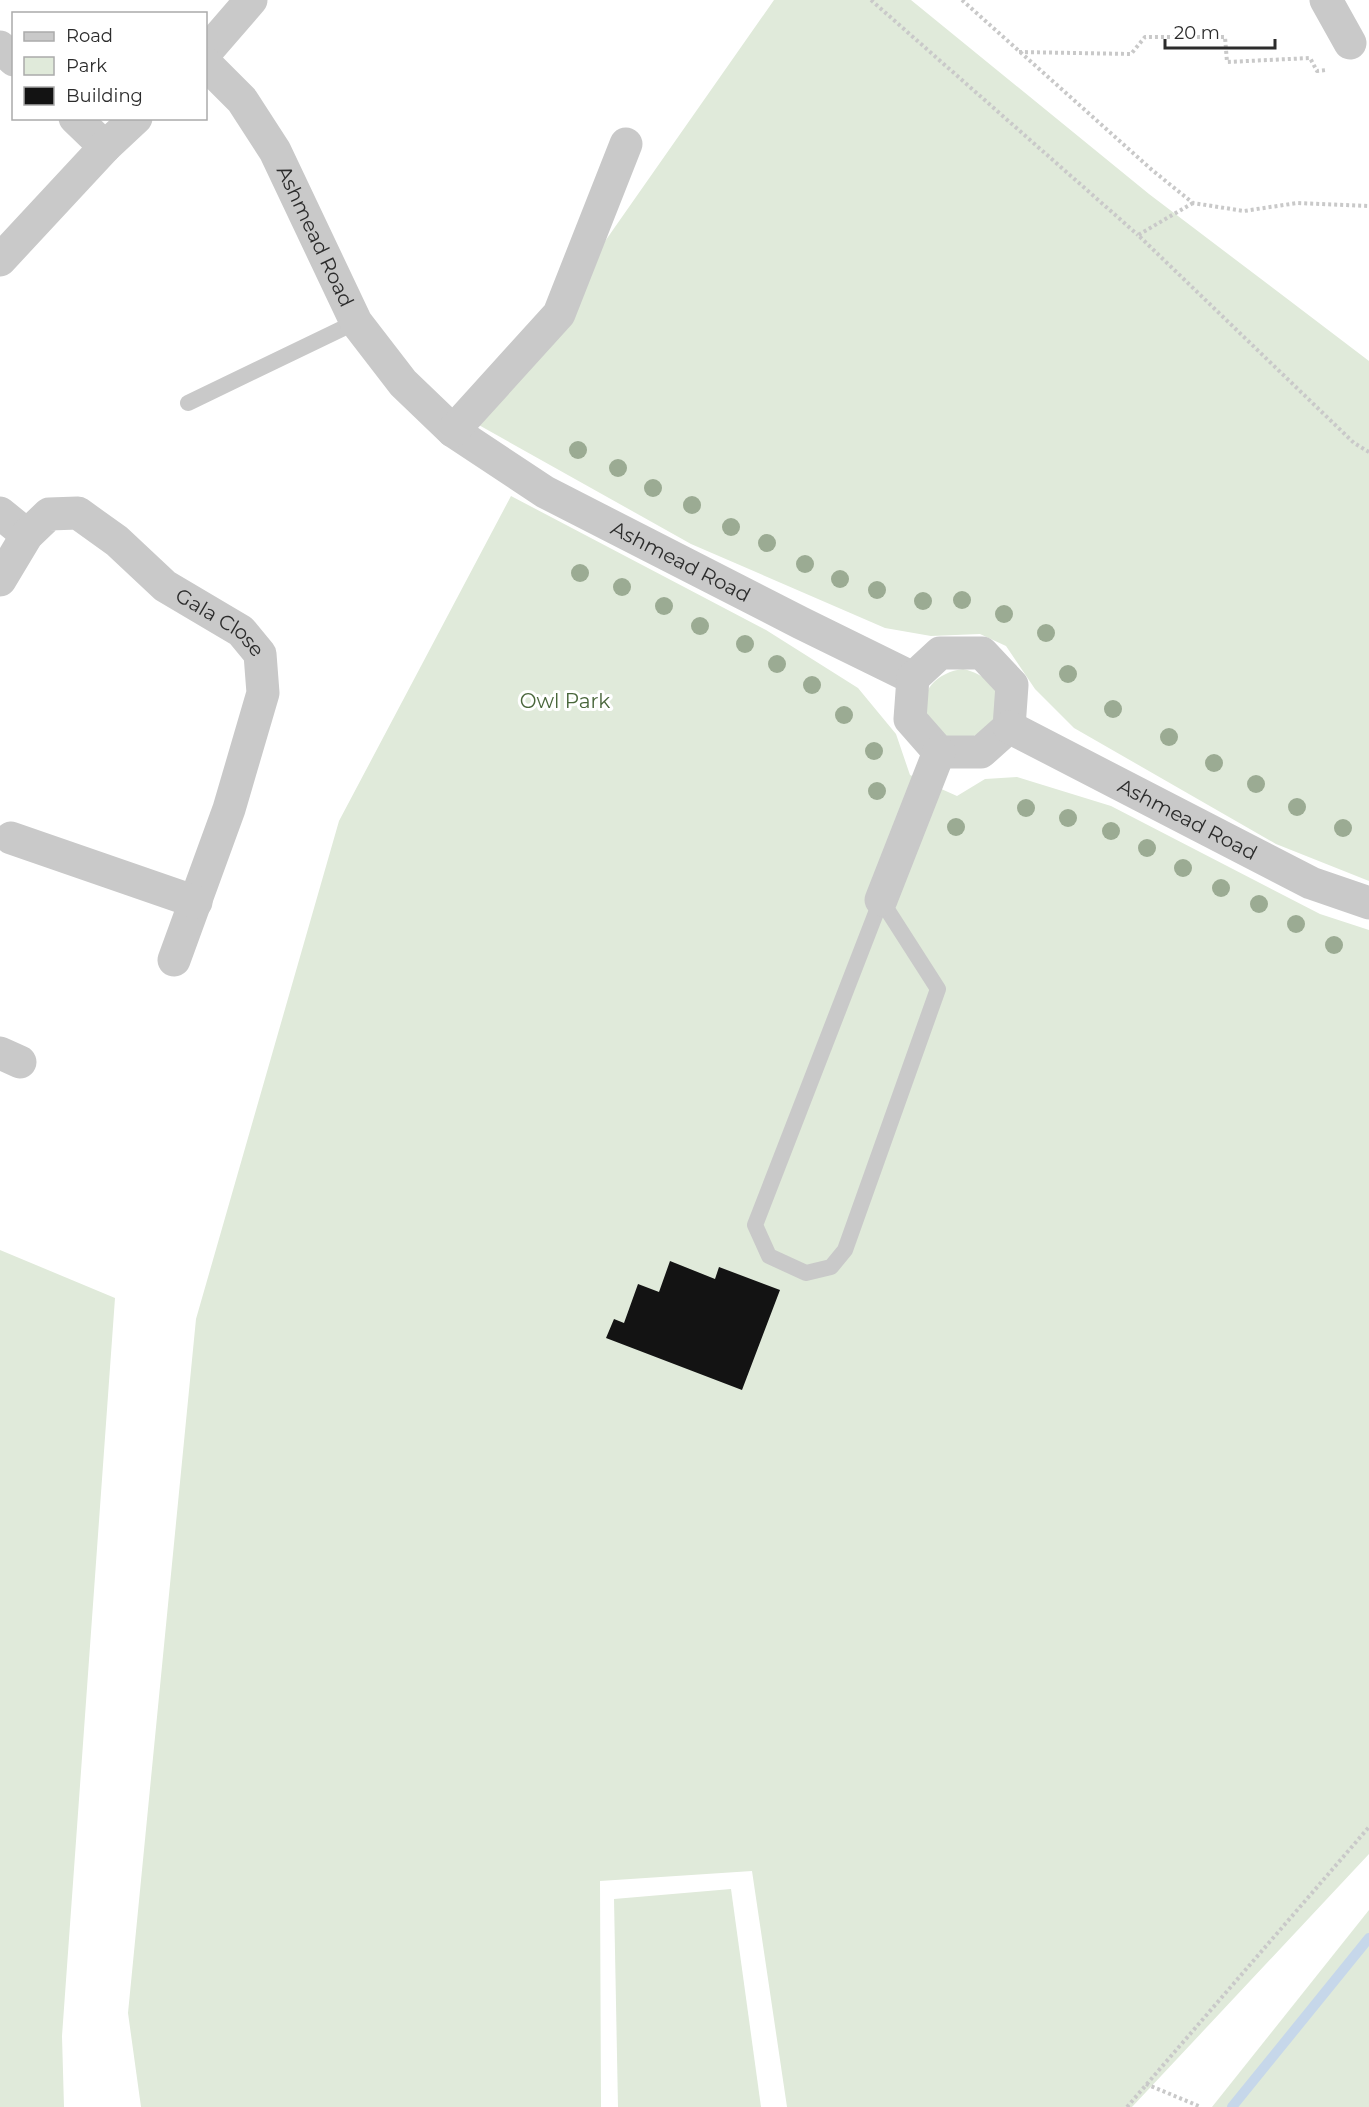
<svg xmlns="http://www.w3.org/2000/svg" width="1369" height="2107" font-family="Montserrat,sans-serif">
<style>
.green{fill:#e0eada}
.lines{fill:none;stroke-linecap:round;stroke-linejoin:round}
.stream{stroke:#c6d7ea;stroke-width:10}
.building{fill:#131313}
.path{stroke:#c9c9c9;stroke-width:4;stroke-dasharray:3 3;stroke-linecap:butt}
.lane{stroke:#c9c9c9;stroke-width:16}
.street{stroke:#c9c9c9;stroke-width:33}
.tree{fill:#9bab93}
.labels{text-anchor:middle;stroke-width:6;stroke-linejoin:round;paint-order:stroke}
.street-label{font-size:20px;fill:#2c2c2c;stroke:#fff}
.park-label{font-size:20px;fill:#49663b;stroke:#fff}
</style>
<rect width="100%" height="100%" fill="#fff"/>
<g class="green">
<polygon points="774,0 911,0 1149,194 1369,361 1369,881 1276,844 1074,728 1035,689 1006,646 980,634 931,636 885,628 691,544 477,424"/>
<polygon points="511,496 766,630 858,688 896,734 910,775 957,796 985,779 1017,777 1111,806 1320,914 1369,930 1369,1854 1132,2107 787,2107 752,1871 600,1881 601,2107 141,2107 128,2013 196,1319 339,821"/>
<path d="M 963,669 C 982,673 1001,686 998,709 C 997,716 992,724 988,731 L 956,742 C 950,739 939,736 935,731 C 932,728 930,721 929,718 C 916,691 938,672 963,669 Z"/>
<polygon points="0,1250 115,1298 62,2036 64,2107 0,2107"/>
<polygon points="731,1889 761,2107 618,2107 614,1899"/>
<polygon points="1369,1910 1369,2107 1212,2107"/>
</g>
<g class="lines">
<polyline class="stream" points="1232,2107 1369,1938"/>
</g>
<polygon class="building" points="670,1261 715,1279 719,1267 780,1290 742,1390 606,1338 614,1319 624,1323 638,1284 659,1292"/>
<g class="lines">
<g class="path">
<polyline points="871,0 1138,235"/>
<polyline points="962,0 1152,170 1193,203 1244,211 1297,203 1369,206"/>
<polyline points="1019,52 1131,54 1145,37 1225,37 1227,62 1310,58 1317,71 1326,70"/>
<polyline points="1193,203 1138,235 1354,443 1369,452"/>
<polyline points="1146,2084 1201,2107"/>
<polyline points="1127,2107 1369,1827"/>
</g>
<g class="lane">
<polyline points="188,403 356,322"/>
<polygon points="881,900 938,989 845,1250 831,1267 806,1273 769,1256 755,1225"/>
</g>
<g class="street">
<polyline points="1326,0 1350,43"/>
<polyline points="0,47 14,60"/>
<polyline points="206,52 251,0"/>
<path id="s1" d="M 206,64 L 242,100 L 275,151 L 356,322 L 403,383 L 453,431 L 545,492 L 801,623 L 913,678"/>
<polyline points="75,118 105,147"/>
<polyline points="0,260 105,147 136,118"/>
<polyline points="453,431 559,314 626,144"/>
<polyline points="0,513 27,535"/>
<path id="s2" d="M 0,580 L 27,535 L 49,514 L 78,513 L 117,541 L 165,586 L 241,631 L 260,654 L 263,693 L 229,809 L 174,960"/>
<polygon points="940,653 982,653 1012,685 1009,727 981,752 939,752 910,719 913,678"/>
<path id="s3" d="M 1009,727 L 1311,883 L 1369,903"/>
<polyline points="11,838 196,902"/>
<polyline points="881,900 939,752"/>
<polyline points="0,1053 20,1062"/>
</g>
</g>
<g class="tree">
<circle cx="578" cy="450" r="9"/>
<circle cx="618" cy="468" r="9"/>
<circle cx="653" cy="488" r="9"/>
<circle cx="692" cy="505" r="9"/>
<circle cx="731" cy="527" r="9"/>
<circle cx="767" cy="543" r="9"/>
<circle cx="805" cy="564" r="9"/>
<circle cx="580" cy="573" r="9"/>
<circle cx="840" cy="579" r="9"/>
<circle cx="622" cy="587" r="9"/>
<circle cx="877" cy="590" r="9"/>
<circle cx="962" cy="600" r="9"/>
<circle cx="923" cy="601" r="9"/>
<circle cx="664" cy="606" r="9"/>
<circle cx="1004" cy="614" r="9"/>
<circle cx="700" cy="626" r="9"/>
<circle cx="1046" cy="633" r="9"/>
<circle cx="745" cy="644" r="9"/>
<circle cx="777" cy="664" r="9"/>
<circle cx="1068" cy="674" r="9"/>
<circle cx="812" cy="685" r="9"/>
<circle cx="1113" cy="709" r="9"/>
<circle cx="844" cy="715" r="9"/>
<circle cx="1169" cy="737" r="9"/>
<circle cx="874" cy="751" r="9"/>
<circle cx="1214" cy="763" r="9"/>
<circle cx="1256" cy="784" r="9"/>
<circle cx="877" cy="791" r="9"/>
<circle cx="1297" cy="807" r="9"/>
<circle cx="1026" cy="808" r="9"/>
<circle cx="1068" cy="818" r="9"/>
<circle cx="956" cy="827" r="9"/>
<circle cx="1343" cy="828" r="9"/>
<circle cx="1111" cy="831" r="9"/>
<circle cx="1147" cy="848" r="9"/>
<circle cx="1183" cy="868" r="9"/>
<circle cx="1221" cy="888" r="9"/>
<circle cx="1259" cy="904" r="9"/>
<circle cx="1296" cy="924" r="9"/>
<circle cx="1334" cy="945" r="9"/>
</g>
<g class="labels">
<g class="street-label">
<text dy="7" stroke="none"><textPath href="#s1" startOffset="206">Ashmead Road</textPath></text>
<text dy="7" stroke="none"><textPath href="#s1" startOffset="710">Ashmead Road</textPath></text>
<text dy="7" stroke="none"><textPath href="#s2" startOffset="292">Gala Close</textPath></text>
<text dy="7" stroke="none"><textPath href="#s3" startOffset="201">Ashmead Road</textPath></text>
</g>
<g class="park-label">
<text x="565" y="708">Owl Park</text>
</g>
</g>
<rect x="12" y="12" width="195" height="108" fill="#ffffff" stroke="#ababab" stroke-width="1.5"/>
<rect x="24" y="32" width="30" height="9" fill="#c9c9c9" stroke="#ababab" stroke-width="1.5"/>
<text x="66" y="42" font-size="18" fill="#2c2c2c">Road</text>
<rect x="24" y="57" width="30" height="18" fill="#e0eada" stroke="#ababab" stroke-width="1.5"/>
<text x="66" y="72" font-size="18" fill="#2c2c2c">Park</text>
<rect x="24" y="87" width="30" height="18" fill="#131313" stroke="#ababab" stroke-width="1.5"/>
<text x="66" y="102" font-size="18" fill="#2c2c2c">Building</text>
<path d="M1165 39v9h110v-9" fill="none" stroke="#2c2c2c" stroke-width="3"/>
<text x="1174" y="39" font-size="18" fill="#2c2c2c" stroke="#ffffff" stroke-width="4.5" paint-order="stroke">20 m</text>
</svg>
